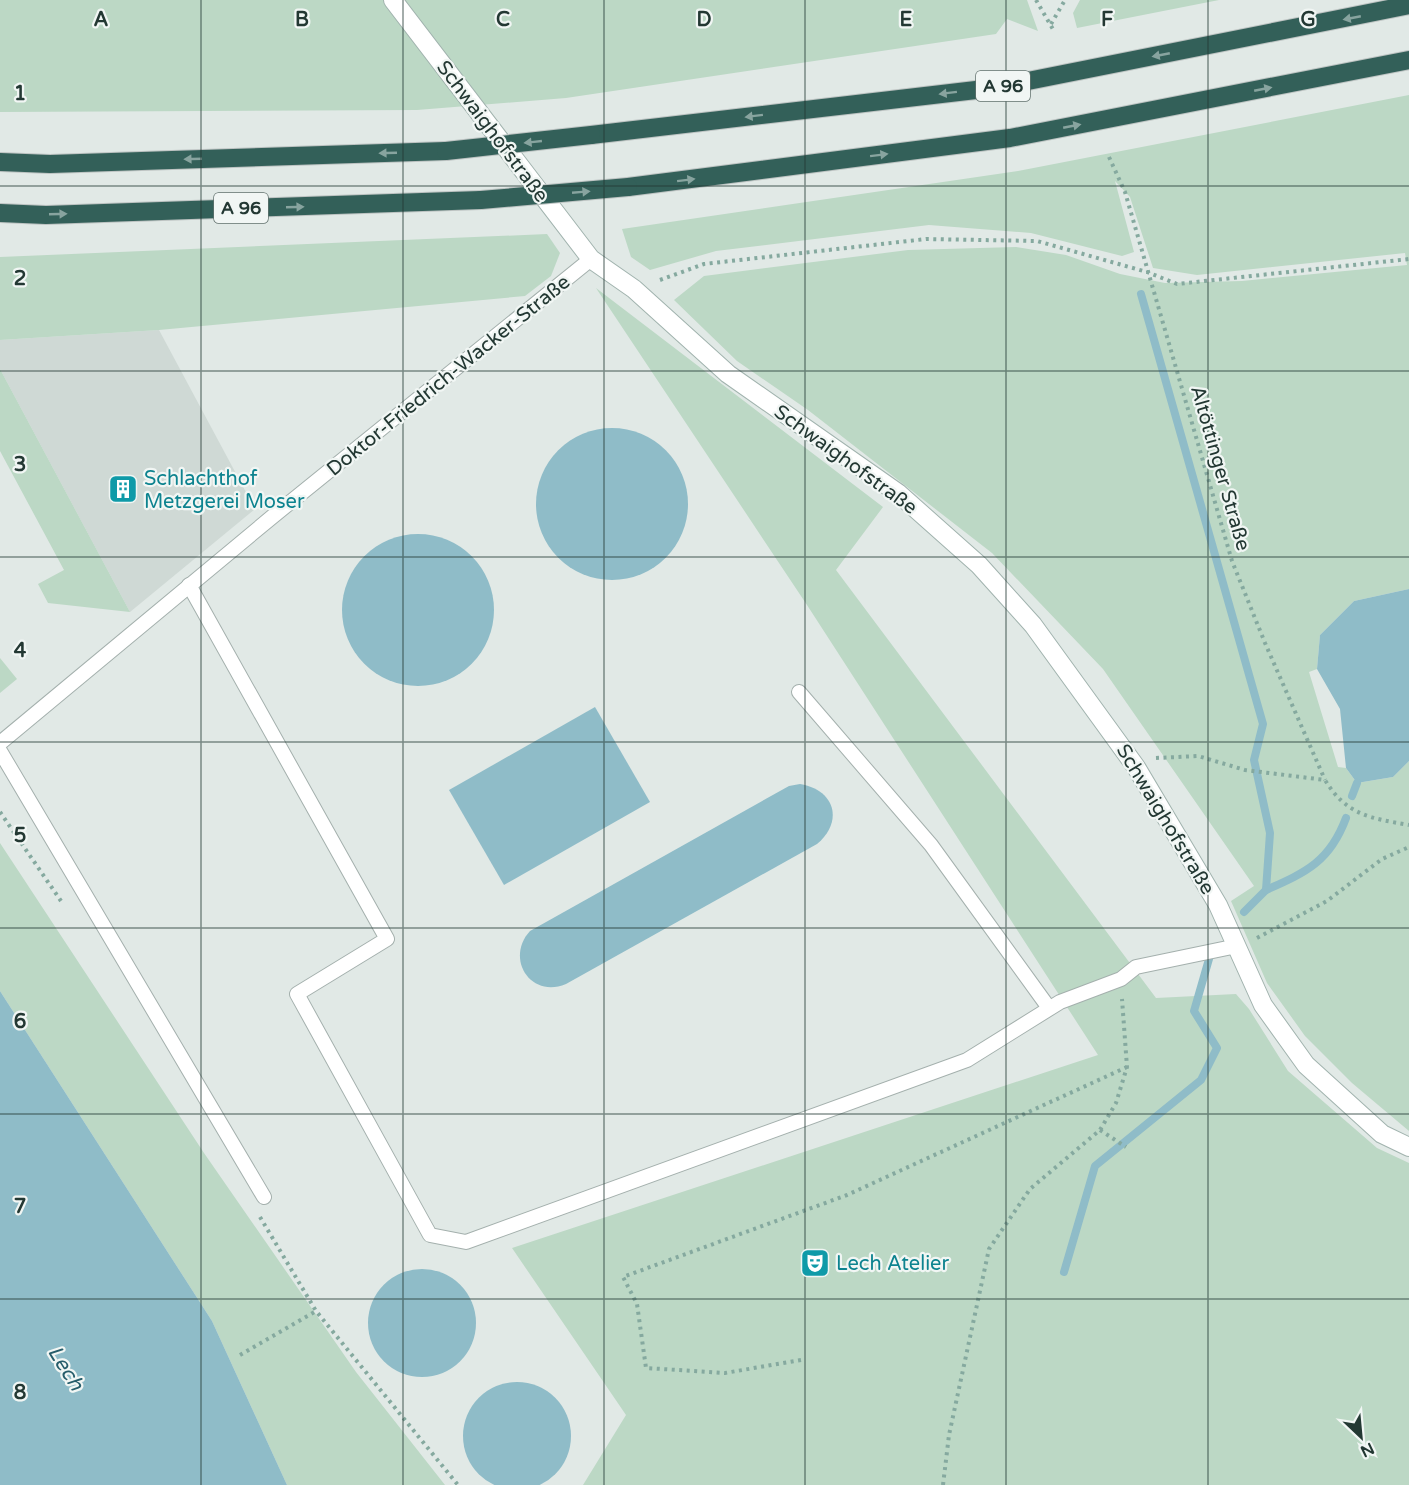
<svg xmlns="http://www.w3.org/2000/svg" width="1409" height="1485" font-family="'Varela Round',sans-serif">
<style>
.built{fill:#cfd9d5}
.green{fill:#bcd8c5}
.water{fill:#8fbcc8}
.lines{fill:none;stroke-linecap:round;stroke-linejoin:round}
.stream{stroke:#8fbcc8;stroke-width:8}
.lane-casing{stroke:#a4b0ad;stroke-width:16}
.secondary-casing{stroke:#a1b3ae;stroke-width:20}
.highway-casing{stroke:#bdc3c2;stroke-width:20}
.path{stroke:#85a99f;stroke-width:4;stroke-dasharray:3 4.5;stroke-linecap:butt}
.lane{stroke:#fff;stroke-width:14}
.secondary{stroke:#fff;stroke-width:18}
.highway{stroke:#336059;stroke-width:18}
.highway-bridge-casing{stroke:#bdc3c2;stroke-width:20;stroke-linecap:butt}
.highway-bridge{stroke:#336059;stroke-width:18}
.oneway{fill:#88a49f}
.grid{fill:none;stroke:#233833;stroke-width:1.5;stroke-opacity:0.55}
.labels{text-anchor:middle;stroke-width:4.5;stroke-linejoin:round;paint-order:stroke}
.shield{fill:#f1f6f4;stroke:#61716d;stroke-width:1.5}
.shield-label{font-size:18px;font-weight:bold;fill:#233833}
.street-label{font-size:20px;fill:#233833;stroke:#f1f6f4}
.culture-label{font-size:20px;fill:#0d838f;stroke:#f1f6f4;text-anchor:start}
.water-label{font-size:21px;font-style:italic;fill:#265d6b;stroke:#f1f6f4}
.grid-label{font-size:20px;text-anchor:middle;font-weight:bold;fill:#233833;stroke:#f1f6f4;stroke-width:4.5;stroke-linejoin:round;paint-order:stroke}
</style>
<rect width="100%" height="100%" fill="#e1e9e6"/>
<polygon class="built" points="159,330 255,509 130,612 0,369 0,340"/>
<g class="green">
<polygon points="0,0 1027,0 1038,31 1007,19 996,34 566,98 417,110 0,112"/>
<polygon points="1080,0 1219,0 1077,28 1073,13"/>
<polygon points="1409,95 1409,589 1354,601 1320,635 1317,669 1309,672 1338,767 1346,768 1357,783 1393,777 1409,761 1409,1131 1352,1083 1305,1036 1267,983 1231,901 1254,886 1103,669 992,553 808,410 737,361 674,300 704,276 908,250 1016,247 1066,255 1120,274 1165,283 1242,281 1407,265 1405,253 1197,275 1153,268 1130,197 1115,181 1134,252 1122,256 1031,233 929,225 716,251 650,270 631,257 622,229 1018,171"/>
<polygon points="547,234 560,253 551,276 525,296 159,330 0,340 0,257"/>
<polygon points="596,288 883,507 836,570 1156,998 1236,994 1249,1009 1288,1071 1377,1148 1409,1163 1409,1485 583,1485 626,1415 512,1248 1098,1055 807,605"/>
<polygon points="0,369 130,612 48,603 38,584 64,570 0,451"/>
<polygon points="0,658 17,679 0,693"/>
<polygon points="0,843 204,1153 356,1372 445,1485 287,1485 212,1321 0,991"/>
</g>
<g class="water">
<circle cx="612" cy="504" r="76"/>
<circle cx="418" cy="610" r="76"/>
<polygon points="1409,589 1409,761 1393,777 1357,783 1346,768 1340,709 1317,669 1320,635 1354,601"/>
<polygon points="595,707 650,802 504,885 449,790"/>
<path d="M 800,784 C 835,790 844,821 817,844 L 566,984 C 530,999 505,958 530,931 L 789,786 Z"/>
<polygon points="0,991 212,1321 287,1485 0,1485"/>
<circle cx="422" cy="1323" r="54"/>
<circle cx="517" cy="1436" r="54"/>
</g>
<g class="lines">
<g class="stream">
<polyline points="1141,294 1263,724 1254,760 1270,833 1266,890 1244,912"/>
<polyline points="1352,796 1357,783"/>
<path d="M 1266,890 C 1307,872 1330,861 1346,818"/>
<polyline points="1064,1272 1095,1166 1201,1080 1217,1048 1194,1011 1209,959"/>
</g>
<g class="lane-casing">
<g id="lane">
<polyline points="189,585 387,939 297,994 430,1235 466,1242 967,1060 1060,1002 1121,979 1136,967 1237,946"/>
<polyline points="799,692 931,845 1049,1008"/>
<polyline points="0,743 272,517 591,259"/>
<polyline points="0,751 264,1197"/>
</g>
</g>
<g class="secondary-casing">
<polyline id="secondary" points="393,0 591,259 634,289 728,374 898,493 979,565 1033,625 1136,767 1218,905 1263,1005 1306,1065 1382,1134 1409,1147"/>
</g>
<g class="highway-casing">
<g id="highway">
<polyline points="591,135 993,88 1409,5"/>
<polyline points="0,162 50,164 446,151"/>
<polyline points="628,187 1010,138 1409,60"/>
<polyline points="0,213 46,215 481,200"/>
</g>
</g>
<g class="path">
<polyline points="1036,0 1054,31"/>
<polyline points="1051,24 1065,0"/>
<polyline points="1109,157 1125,192 1232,561 1265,643 1325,780"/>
<polyline points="660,280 704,264 926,239 1037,241 1147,272 1177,284 1409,259"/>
<path d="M 1156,758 L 1198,756 L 1245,770 L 1325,780 C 1347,816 1371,818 1409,825"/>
<polyline points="0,812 61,901"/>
<polyline points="1257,938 1327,901 1382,859 1409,847"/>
<polyline points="1100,1130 1126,1147"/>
<polyline points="260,1217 316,1311 458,1485"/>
<polyline points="240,1355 316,1311"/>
<polyline points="801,1360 725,1373 646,1368 637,1304 623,1277 847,1195 1127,1067"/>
<polyline points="943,1485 949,1435 989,1249 1030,1189 1100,1130 1116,1103 1127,1067 1122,999"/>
</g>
<use href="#lane" class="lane"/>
<use href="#secondary" class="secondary"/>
<use href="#highway" class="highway"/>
<g class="highway-bridge-casing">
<g id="highway-bridge">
<polyline points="446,151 591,135"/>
<polyline points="481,200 628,187"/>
</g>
</g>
<use href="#highway-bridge" class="highway-bridge"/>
</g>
<defs><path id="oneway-solid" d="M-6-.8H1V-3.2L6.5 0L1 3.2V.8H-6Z" transform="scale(1.5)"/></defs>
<g class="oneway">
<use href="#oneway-solid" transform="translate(1352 18) rotate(169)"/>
<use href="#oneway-solid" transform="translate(1161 55) rotate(169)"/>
<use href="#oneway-solid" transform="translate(1263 89) rotate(-11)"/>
<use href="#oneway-solid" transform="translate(948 93) rotate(173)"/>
<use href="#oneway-solid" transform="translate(754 116) rotate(173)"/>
<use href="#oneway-solid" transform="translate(1072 126) rotate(-11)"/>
<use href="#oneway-solid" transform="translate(533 142) rotate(174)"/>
<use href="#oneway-solid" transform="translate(388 153) rotate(178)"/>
<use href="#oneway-solid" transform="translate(879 155) rotate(-7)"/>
<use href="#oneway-solid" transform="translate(193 159) rotate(178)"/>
<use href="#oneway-solid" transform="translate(686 180) rotate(-7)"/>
<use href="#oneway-solid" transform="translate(581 192) rotate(-5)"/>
<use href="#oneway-solid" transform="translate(295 207) rotate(-2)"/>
<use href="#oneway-solid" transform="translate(58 214) rotate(-2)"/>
</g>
<path class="grid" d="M 201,0 L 201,1485M 403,0 L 403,1485M 604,0 L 604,1485M 805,0 L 805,1485M 1006,0 L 1006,1485M 1208,0 L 1208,1485M 0,186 L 1409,186M 0,371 L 1409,371M 0,557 L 1409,557M 0,742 L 1409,742M 0,928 L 1409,928M 0,1114 L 1409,1114M 0,1299 L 1409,1299"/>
<defs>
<g id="building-square" transform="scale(1.5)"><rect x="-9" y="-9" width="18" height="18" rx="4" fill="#0f9aa8" stroke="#f1f6f4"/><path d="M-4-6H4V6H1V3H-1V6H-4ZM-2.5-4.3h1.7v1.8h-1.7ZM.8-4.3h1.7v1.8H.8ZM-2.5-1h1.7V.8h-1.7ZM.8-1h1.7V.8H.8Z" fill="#fff"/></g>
<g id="theatre-square" transform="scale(1.5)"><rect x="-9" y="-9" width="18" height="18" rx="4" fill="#0f9aa8" stroke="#f1f6f4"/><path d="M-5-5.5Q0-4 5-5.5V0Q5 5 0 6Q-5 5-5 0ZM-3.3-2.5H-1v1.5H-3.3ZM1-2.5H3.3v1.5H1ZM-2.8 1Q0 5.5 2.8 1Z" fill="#fff"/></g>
</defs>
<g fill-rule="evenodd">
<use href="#building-square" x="123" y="489"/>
<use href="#theatre-square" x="815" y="1263"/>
</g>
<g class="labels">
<g class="shield">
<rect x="976" y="71" width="54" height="30" rx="4.5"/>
<rect x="214" y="193" width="54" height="30" rx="4.5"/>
</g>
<g class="shield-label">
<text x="1003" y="92">A 96</text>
<text x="241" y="214">A 96</text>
</g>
<g class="street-label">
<text transform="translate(493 131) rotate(53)" y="7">Schwaighofstraße</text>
<text transform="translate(448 375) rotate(-39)" y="7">Doktor-Friedrich-Wacker-Straße</text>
<text transform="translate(846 459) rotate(36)" y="7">Schwaighofstraße</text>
<text transform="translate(1221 468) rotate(74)" y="7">Altöttinger Straße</text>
<text transform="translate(1166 819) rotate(59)" y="7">Schwaighofstraße</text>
</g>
<g class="culture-label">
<text x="144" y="485">Schlachthof<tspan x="144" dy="23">Metzgerei Moser</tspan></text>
<text x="836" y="1270">Lech Atelier</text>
</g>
<g class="water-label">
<text transform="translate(66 1368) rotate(58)" y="7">Lech</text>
</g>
</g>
<g class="grid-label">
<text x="101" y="26">A</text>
<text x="302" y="26">B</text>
<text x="503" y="26">C</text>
<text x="704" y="26">D</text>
<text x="906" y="26">E</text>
<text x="1107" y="26">F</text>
<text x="1308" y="26">G</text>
<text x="20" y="100">1</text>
<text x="20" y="285">2</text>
<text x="20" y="471">3</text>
<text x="20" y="657">4</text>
<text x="20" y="842">5</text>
<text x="20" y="1028">6</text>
<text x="20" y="1213">7</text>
<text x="20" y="1399">8</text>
</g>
<g transform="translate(1361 1437) rotate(154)" stroke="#f1f6f4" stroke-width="4.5" paint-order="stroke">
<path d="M0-4.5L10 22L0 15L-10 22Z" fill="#233833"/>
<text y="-9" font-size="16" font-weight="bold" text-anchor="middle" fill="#233833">N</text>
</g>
</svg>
